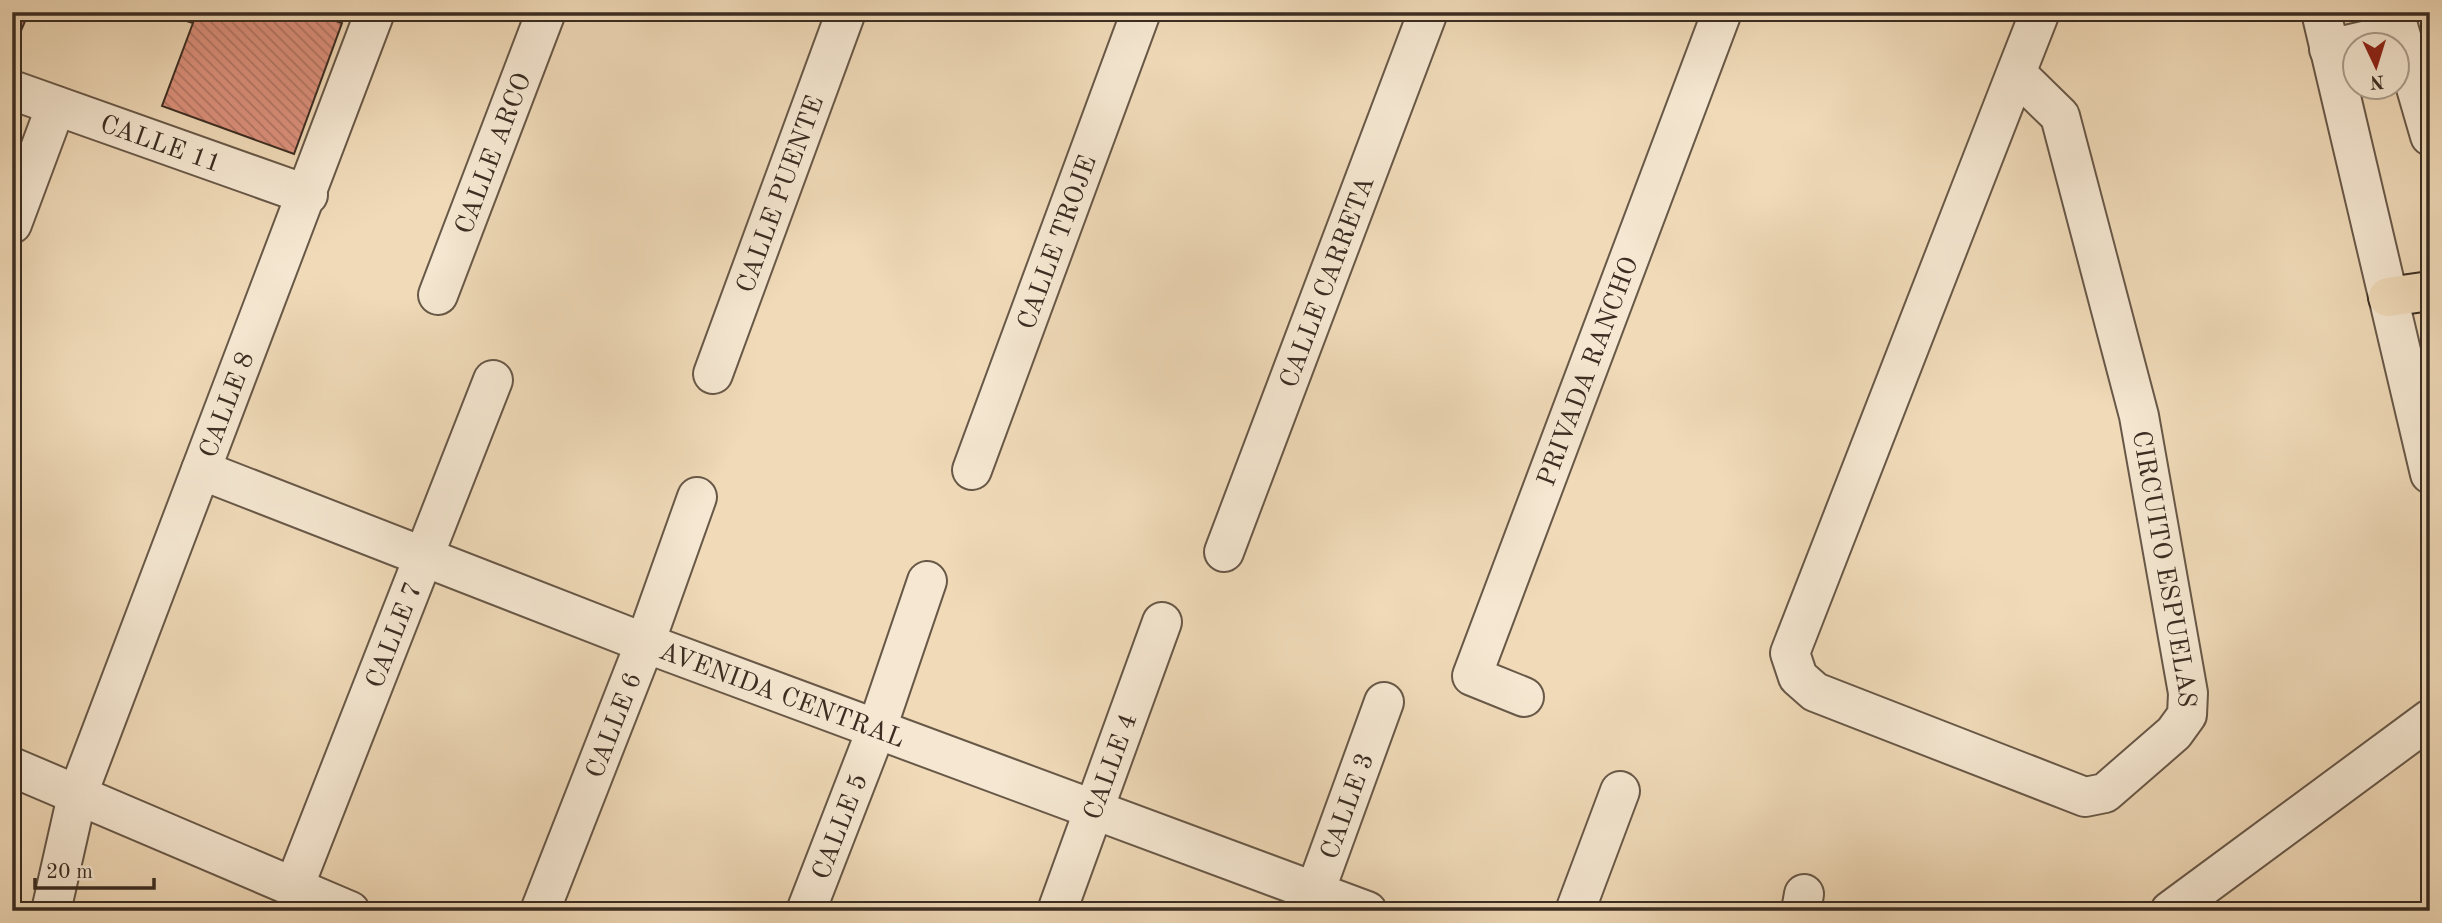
<svg xmlns="http://www.w3.org/2000/svg" width="2442" height="923" font-family="'Old Standard TT',serif">
<style>
.building{fill:url(#building-back-hatch);stroke:#3b2d22;stroke-width:2}
.lines{fill:none;stroke-linecap:round;stroke-linejoin:round}
.minor-casing{stroke:#685848;stroke-width:42}
.highway-casing{stroke:#3b2d22;stroke-width:42}
.minor{stroke:#f5e7d1;stroke-width:38}
.highway{stroke:#f0dab8;stroke-width:38}
.labels{text-anchor:middle;stroke-width:5;stroke-linejoin:round;paint-order:stroke}
.street-label{font-size:26px;fill:#3b2d22;stroke:#f5e7d1}
</style>
<defs>
<pattern id="building-back-hatch" width="6" height="6" patternUnits="userSpaceOnUse" patternTransform="scale(1.75)"><rect width="6" height="6" fill="#dd917d"/><path d="M-1 5l2 2M0 0l6 6M5-1l2 2" fill="none" stroke="#b47766"/></pattern>
</defs>
<rect width="100%" height="100%" fill="#f0dab8"/>
<filter id="stains"><feTurbulence type="fractalNoise" baseFrequency=".00286" numOctaves="4"/><feColorMatrix values="0 0 0 0 .2 0 0 0 0 .09 0 0 0 0 .02 0 0 0 .5 -.17"/></filter>
<radialGradient id="worn" r=".72"><stop offset=".6" stop-color="#630" stop-opacity="0"/><stop offset="1" stop-color="#630" stop-opacity=".3"/></radialGradient>
<g class="building">
<polygon points="12,12 29,12 20,33 12,30"/>
<polygon points="172,12 311,12 342,23 294,154 162,106 193,23 171,16"/>
</g>
<g class="lines">
<g class="minor-casing">
<g id="minor">
<polyline points="2321,12 2430,474"/>
<polyline points="2394,12 2430,136"/>
<polyline points="2329,49 2398,33"/>
<path id="s1" d="M 2016,73 L 2060,116 L 2139,416 L 2188,693 L 2187,715 L 2174,733 L 2105,793 L 2085,797 L 1815,692 L 1798,677 L 1790,653 L 2016,73 L 2040,12"/>
<path id="s2" d="M 12,90 L 308,195"/>
<polyline points="12,224 56,106"/>
<path id="s3" d="M 438,295 L 546,12"/>
<path id="s4" d="M 713,374 L 846,12"/>
<path id="s5" d="M 201,470 L 645,643 L 1367,911"/>
<path id="s6" d="M 972,470 L 1141,12"/>
<path id="s7" d="M 1224,552 L 1428,12"/>
<path id="s8" d="M 1524,697 L 1472,676 L 1722,12"/>
<polyline points="12,767 350,911"/>
<path id="s9" d="M 294,887 L 493,380"/>
<path id="s10" d="M 51,911 L 77,796 L 375,12"/>
<path id="s11" d="M 540,911 L 645,643 L 697,497"/>
<path id="s12" d="M 806,911 L 877,728 L 927,581"/>
<path id="s13" d="M 1057,911 L 1162,622"/>
<path id="s14" d="M 1308,911 L 1384,702"/>
<polyline points="1575,911 1620,791"/>
<polyline points="1801,911 1804,894"/>
<polyline points="2170,911 2430,719"/>
</g>
</g>
<g class="highway-casing">
<polyline id="highway" points="2388,297 2430,291"/>
</g>
<use href="#minor" class="minor"/>
<use href="#highway" class="highway"/>
</g>
<g class="labels">
<g class="street-label">
<text dy="9" stroke="none"><textPath href="#s2" startOffset="158">CALLE 11</textPath></text>
<text dy="9" stroke="none"><textPath href="#s3" startOffset="152">CALLE ARCO</textPath></text>
<text dy="9" stroke="none"><textPath href="#s4" startOffset="192">CALLE PUENTE</textPath></text>
<text dy="9" stroke="none"><textPath href="#s6" startOffset="243">CALLE TROJE</textPath></text>
<text dy="9" stroke="none"><textPath href="#s7" startOffset="289">CALLE CARRETA</textPath></text>
<text dy="9" stroke="none"><textPath href="#s8" startOffset="382">PRIVADA RANCHO</textPath></text>
<text dy="9" stroke="none"><textPath href="#s10" startOffset="537">CALLE 8</textPath></text>
<text dy="9" stroke="none"><textPath href="#s1" startOffset="527">CIRCUITO ESPUELAS</textPath></text>
<text dy="9" stroke="none"><textPath href="#s9" startOffset="271">CALLE 7</textPath></text>
<text dy="9" stroke="none"><textPath href="#s5" startOffset="623">AVENIDA CENTRAL</textPath></text>
<text dy="9" stroke="none"><textPath href="#s11" startOffset="200">CALLE 6</textPath></text>
<text dy="9" stroke="none"><textPath href="#s13" startOffset="154">CALLE 4</textPath></text>
<text dy="9" stroke="none"><textPath href="#s14" startOffset="112">CALLE 3</textPath></text>
<text dy="9" stroke="none"><textPath href="#s12" startOffset="91">CALLE 5</textPath></text>
</g>
</g>
<rect width="2442" height="923" fill="none" stroke="#f0dab8" stroke-width="42"/>
<rect x="14" y="14" width="2414" height="895" fill="none" stroke="#3b2d22" stroke-width="3.5"/>
<rect x="21" y="21" width="2400" height="881" fill="none" stroke="#3b2d22" stroke-width="2"/>
<g transform="translate(2376 66) rotate(176)"><circle r="33" fill="#f5e7d1" stroke="#ab9d8b" stroke-width="2"/>
<path d="M0-5L12 26L0 18L-12 26Z" fill="#8f2418"/>
<text y="-10" font-size="19" font-weight="bold" text-anchor="middle" fill="#3b2d22">N</text>
</g>
<path d="M35 878v10h119v-10" fill="none" stroke="#3b2d22" stroke-width="3.5"/>
<text x="46" y="878" font-size="21" fill="#3b2d22" stroke="#f5e7d1" stroke-width="5" paint-order="stroke">20 m</text>
<rect width="100%" height="100%" filter="url(#stains)"/>
<rect width="100%" height="100%" fill="url(#worn)"/>
</svg>
